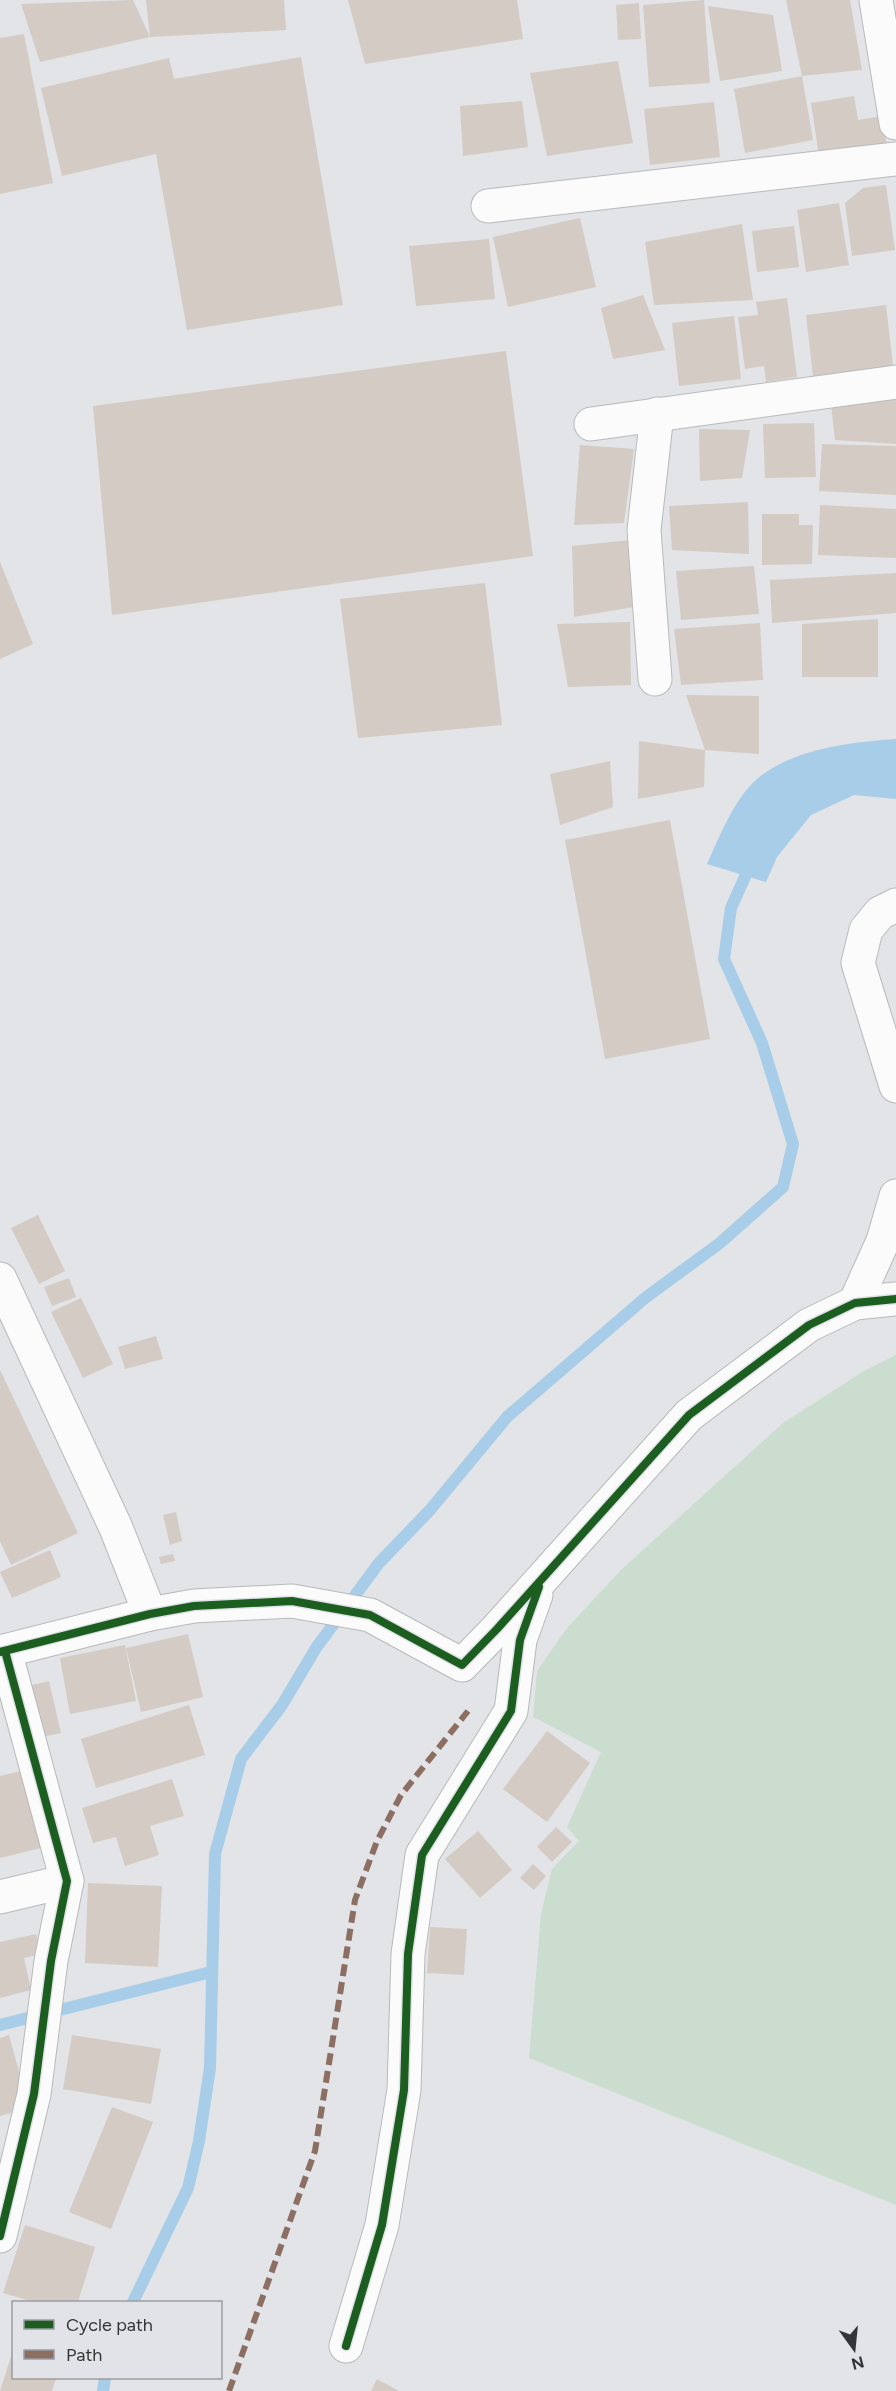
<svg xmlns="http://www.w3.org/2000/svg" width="896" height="2391" font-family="Figtree,sans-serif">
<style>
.green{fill:#caddce}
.water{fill:#a7cde8}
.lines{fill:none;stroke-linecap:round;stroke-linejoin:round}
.stream{stroke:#a7cde8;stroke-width:12}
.building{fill:#d3cbc4}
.minor-casing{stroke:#b8b9bb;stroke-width:35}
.minor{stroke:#fbfbfb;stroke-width:33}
.quiet{stroke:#8d6e63;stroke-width:6;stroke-dasharray:12 6;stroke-linecap:butt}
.cycleway-casing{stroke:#e1e3e8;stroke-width:11}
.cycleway{stroke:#1b5e20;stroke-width:8}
</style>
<rect width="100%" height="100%" fill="#e2e4e7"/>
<polygon class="green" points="896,1355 896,2205 529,2058 541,1914 552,1869 579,1841 567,1827 601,1752 533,1717 537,1671 567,1628 622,1569 783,1423 864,1371"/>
<path class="water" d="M 896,739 L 896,799 L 854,795 L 811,815 L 777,857 L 766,882 L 707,864 C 719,838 734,799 756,780 C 791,749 851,742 896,739 Z"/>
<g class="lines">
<g class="stream">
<polyline points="0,2025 211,1972"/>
<polyline points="133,2302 188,2188 199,2141 210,2068 215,1854 241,1759 282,1705 316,1648 379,1563 430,1510 507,1417 645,1298 720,1243 783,1187 793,1144 762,1043 724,959 731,908 752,861"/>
<polyline points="103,2391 105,2378"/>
</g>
</g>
<g class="building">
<polygon points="133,0 150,37 40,62 21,4"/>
<polygon points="146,0 284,0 286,30 150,37"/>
<polygon points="348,0 517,0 523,39 365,64"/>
<polygon points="704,0 710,83 649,87 643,5"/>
<polygon points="786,0 850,0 862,70 802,76"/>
<polygon points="639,3 641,39 618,40 616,5"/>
<polygon points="708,6 773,15 782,71 720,81"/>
<polygon points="24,34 53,183 0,194 0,38"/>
<polygon points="301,57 343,305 187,330 156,154 62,176 41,88 169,58 174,79"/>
<polygon points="618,61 633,143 547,156 530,73"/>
<polygon points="802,76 813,140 745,153 734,89"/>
<polygon points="854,96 858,120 882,116 887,146 819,156 811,103"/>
<polygon points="522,101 528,147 463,156 460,106"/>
<polygon points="714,102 720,157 650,165 644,109"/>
<polygon points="886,185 895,250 852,256 845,203 863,188"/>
<polygon points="839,203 849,265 806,272 797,210"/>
<polygon points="580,218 596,287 508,307 493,237"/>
<polygon points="742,224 753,300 654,305 645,242"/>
<polygon points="794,226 799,267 757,272 752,231"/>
<polygon points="489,239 495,299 416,306 409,246"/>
<polygon points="643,295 665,350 613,359 601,308"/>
<polygon points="787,298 797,377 766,382 764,366 745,369 738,317 758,315 756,302"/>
<polygon points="886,305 893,366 813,376 806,315"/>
<polygon points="734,316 741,379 679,386 672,323"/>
<polygon points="506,351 533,556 112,615 93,406"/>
<polygon points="896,398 896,444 835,440 831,404"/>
<polygon points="814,423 816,477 765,478 763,424"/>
<polygon points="699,429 750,430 742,478 700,481"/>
<polygon points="822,444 896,446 896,495 819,491"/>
<polygon points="580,445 634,449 624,523 574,525"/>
<polygon points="748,502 749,554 672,550 669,506"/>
<polygon points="820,505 896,509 896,558 818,555"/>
<polygon points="762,514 799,514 799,525 813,525 812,564 762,565"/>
<polygon points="630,540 634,607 574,617 572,546"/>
<polygon points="0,562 33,644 0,659"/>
<polygon points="754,566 759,614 681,620 676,571"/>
<polygon points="896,573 896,613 772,623 770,580"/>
<polygon points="485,583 502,725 358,738 340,599"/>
<polygon points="878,619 878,677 802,677 802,624"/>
<polygon points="630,622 631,685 568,687 557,624"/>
<polygon points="760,623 763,680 681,685 674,629"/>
<polygon points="686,695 759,696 759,754 705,750"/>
<polygon points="639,741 705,750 704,787 638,799"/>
<polygon points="610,761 613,807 560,825 550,774"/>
<polygon points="670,820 710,1039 605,1059 565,840"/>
<polygon points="38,1215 65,1271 39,1284 11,1228"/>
<polygon points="69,1278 76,1297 52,1306 44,1287"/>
<polygon points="81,1298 113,1364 83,1378 51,1312"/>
<polygon points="156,1336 163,1359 125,1369 118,1347"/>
<polygon points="0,1370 78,1533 11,1565 0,1541"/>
<polygon points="176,1512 182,1541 170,1545 163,1515"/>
<polygon points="50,1550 61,1577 12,1598 0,1572"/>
<polygon points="173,1554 175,1561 161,1564 159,1557"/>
<polygon points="188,1634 203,1697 141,1712 126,1648"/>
<polygon points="125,1645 136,1701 70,1714 60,1658"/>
<polygon points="49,1681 61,1733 37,1738 24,1687"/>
<polygon points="189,1705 205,1755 96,1788 81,1739"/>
<polygon points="547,1731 590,1763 547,1822 503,1789"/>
<polygon points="25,1770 45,1847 0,1858 0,1776"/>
<polygon points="172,1779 184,1816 150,1826 159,1855 125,1866 116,1837 93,1843 82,1808"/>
<polygon points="556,1827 572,1842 552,1862 537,1847"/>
<polygon points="478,1831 512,1870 480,1898 445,1859"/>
<polygon points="533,1864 546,1876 534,1890 520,1878"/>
<polygon points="88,1883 162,1886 158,1967 85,1963"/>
<polygon points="430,1927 467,1929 464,1975 427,1973"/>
<polygon points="36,1934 41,1954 24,1958 31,1990 0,1998 0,1942"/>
<polygon points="9,2035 29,2108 0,2116 0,2038"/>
<polygon points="72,2035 161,2049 151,2104 63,2089"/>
<polygon points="112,2107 153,2122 111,2229 69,2212"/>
<polygon points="25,2225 95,2247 78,2302 34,2302 3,2293"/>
<polygon points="14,2347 14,2378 56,2378 52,2391 0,2391"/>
<polygon points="377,2379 399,2391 371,2391"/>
</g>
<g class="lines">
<g class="minor-casing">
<g id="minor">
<polyline points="876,0 896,123"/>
<polyline points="488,206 896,159"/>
<polyline points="591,424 896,382"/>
<polyline points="655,679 644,530 657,414"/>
<polyline points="896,905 880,913 866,930 858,963 896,1086"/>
<polyline points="0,1279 116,1528 150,1614"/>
<polyline points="855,1303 883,1241 896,1196"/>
<polyline points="0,1652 150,1614 194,1606 292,1601 370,1615 462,1665 497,1629 689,1415 809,1325 855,1303 896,1299"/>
<polyline points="0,1897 67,1881"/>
<polyline points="0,2236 34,2094 51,1961 67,1881 5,1651"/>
<polyline points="346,2346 382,2225 404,2090 408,1954 422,1855 511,1711 520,1640 536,1595"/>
</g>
</g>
<use href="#minor" class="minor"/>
<polyline class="quiet" points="229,2391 315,2151 355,1900 377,1841 401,1795 468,1711"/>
<g class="cycleway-casing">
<g id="cycleway">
<polyline points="0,1652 150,1614 194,1606 292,1601 370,1615 462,1665 497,1629 689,1415 809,1325 855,1303 896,1299"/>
<polyline points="0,2236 34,2094 51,1961 67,1881 5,1651"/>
<polyline points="346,2346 382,2225 404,2090 408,1954 422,1855 511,1711 520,1640 539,1587"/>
</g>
</g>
<use href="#cycleway" class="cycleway"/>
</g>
<rect x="12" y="2301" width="210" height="78" fill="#e1e3e8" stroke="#9c9da1" stroke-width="1.5"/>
<rect x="24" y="2320" width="30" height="9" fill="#1b5e20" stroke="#9c9da1" stroke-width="1.5"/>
<text x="66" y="2331" font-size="18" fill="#343537">Cycle path</text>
<rect x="24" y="2350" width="30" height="9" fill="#8d6e63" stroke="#9c9da1" stroke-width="1.5"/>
<text x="66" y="2361" font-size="18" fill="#343537">Path</text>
<g transform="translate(854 2349) rotate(165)" stroke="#e1e3e8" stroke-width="4.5" paint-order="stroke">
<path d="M0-4.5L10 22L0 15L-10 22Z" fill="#343537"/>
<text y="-9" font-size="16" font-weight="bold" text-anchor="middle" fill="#343537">N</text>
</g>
</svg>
